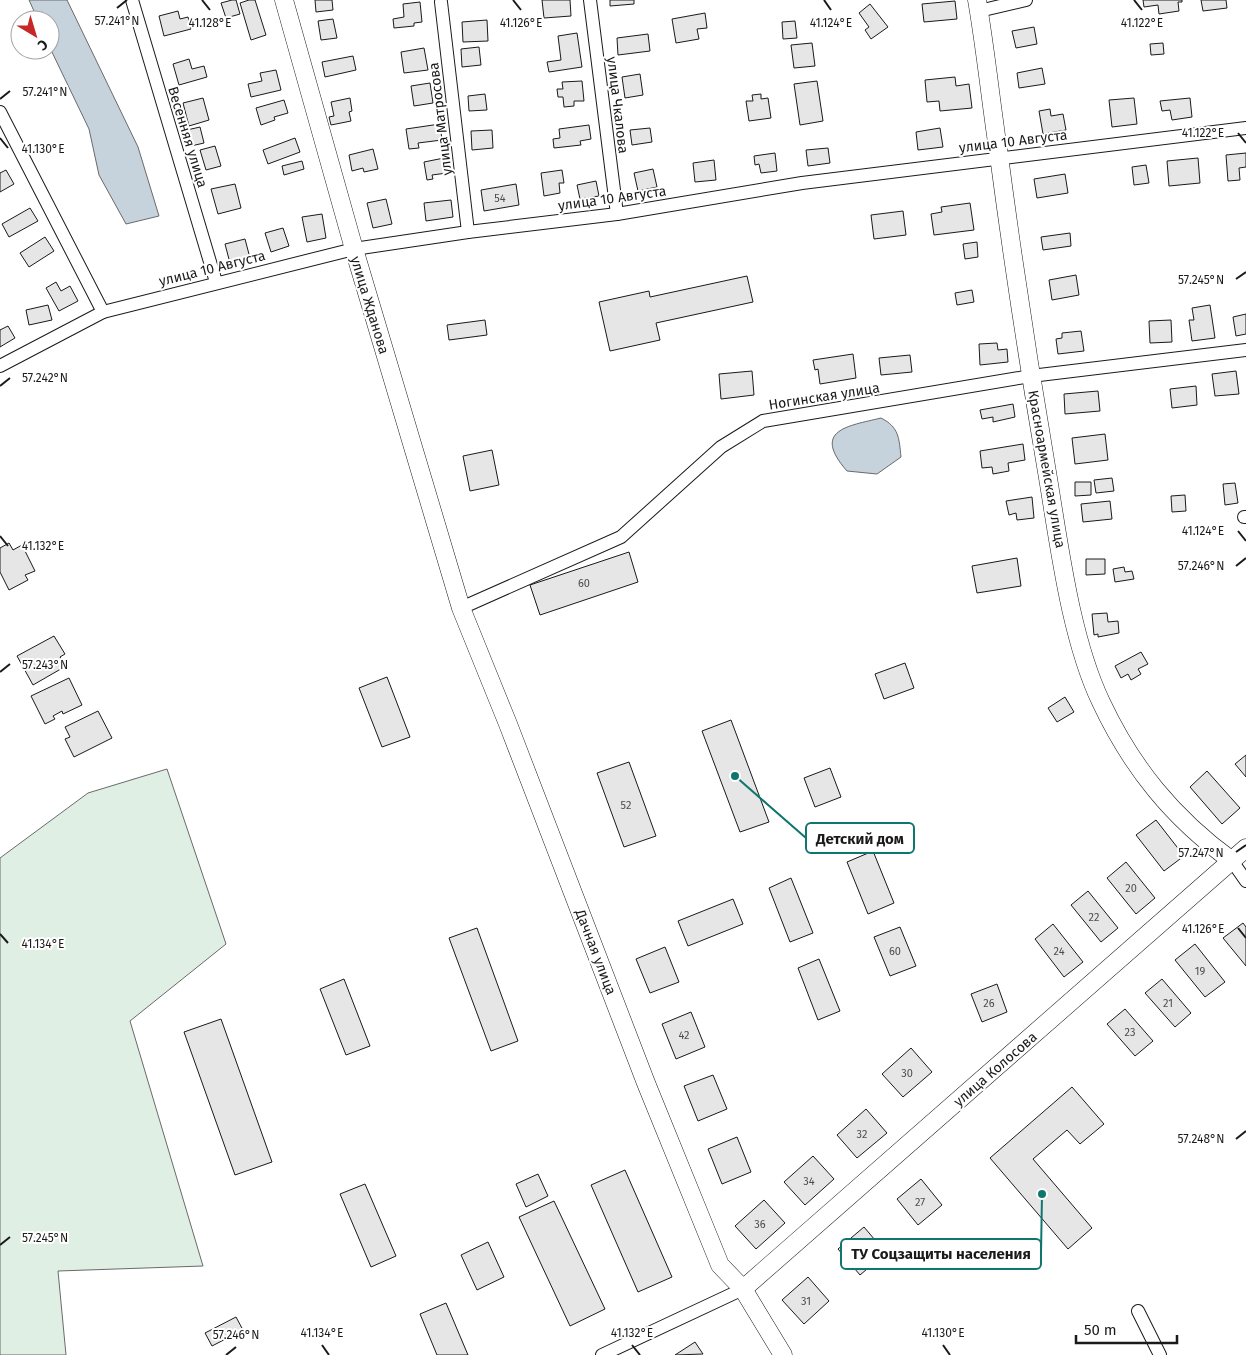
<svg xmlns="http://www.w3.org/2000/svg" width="1246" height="1355" font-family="'Fira Sans',sans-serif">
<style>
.green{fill:#e0efe3;stroke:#6a6a6a}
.water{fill:#c6d2dc;stroke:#6a6a6a}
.building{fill:#e6e6e6;stroke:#1a1a1a}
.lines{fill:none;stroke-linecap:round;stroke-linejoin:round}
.street-casing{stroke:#1a1a1a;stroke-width:14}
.secondary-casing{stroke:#1a1a1a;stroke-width:19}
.street{stroke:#fff;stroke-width:12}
.secondary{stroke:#fff;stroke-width:18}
.ticks{fill:none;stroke:#1a1a1a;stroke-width:2}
.labels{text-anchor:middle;stroke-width:4;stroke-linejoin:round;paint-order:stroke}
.number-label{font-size:11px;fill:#4d4d4d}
.street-label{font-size:14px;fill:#1a1a1a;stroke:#fff}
.ticks-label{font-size:12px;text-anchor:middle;fill:#1a1a1a;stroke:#fff;stroke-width:4;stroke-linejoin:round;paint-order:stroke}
.leader{fill:none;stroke:#0f766e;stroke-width:2}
.callout-dot{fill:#0f766e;stroke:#fff;stroke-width:2}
.callout{fill:#fff;stroke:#0f766e;stroke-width:2}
.callout-label{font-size:15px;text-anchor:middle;font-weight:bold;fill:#1a1a1a}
</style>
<rect width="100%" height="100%" fill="#fff"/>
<polygon class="green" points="167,769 226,944 130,1021 203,1266 58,1271 66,1355 0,1355 0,858 88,793"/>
<g class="water">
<polygon points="29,0 67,0 138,147 159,216 126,224 99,175 89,129 50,48 50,20 38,20"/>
<path d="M 881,418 C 899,427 899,438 901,457 L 877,474 L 847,471 C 811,430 848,426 881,418 Z"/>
</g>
<g class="building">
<polygon points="232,0 236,0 240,14 226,18 221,3"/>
<polygon points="249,0 255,0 266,35 251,40 240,3"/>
<polygon points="315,0 332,0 333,10 316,12"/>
<polygon points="542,0 570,0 571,16 544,18"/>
<polygon points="610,0 634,0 634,4 610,6"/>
<polygon points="1143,0 1182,0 1182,2 1178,2 1179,11 1159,14 1158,5 1144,7"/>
<polygon points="1201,0 1226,0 1227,8 1203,11"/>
<polygon points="955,1 957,19 924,22 922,4"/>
<polygon points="420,2 422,22 414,23 414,26 394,28 393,19 404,17 403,4"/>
<polygon points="870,4 888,27 871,39 865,30 869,27 859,13"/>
<polygon points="178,11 180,19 188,17 191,29 164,36 159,16"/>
<polygon points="705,13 707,28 697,29 699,39 676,43 672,19"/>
<polygon points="333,19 337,38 321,40 318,21"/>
<polygon points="487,20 488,41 463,42 462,22"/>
<polygon points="795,21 797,38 783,39 782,22"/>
<polygon points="1034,27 1037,44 1016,48 1012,31"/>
<polygon points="577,33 582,67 549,72 547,62 561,60 558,36"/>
<polygon points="648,34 650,51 618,55 617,38"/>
<polygon points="812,43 815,66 794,68 791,45"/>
<polygon points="1163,43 1164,54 1151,55 1150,44"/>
<polygon points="479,47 481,65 462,67 461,49"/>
<polygon points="424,48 428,70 404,73 401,52"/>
<polygon points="353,56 356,70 325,77 322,62"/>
<polygon points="189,59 192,69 204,66 207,77 179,85 173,64"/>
<polygon points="1042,68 1045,84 1019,88 1017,73"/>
<polygon points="276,70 281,90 251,97 248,84 262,81 260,73"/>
<polygon points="640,74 643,95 625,98 622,77"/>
<polygon points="955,77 956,86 969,84 972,108 940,111 939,101 927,102 925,80"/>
<polygon points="582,81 584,101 574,101 574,106 564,107 563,97 558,97 557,89 563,89 562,82"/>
<polygon points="817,81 823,121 800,125 794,84"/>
<polygon points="430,83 433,103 414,106 411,86"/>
<polygon points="485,94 487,110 469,111 468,96"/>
<polygon points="761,94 761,99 768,98 771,118 749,121 746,101 753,101 752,95"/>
<polygon points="203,98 209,120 189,126 183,103"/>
<polygon points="350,98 352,111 349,112 351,121 331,125 329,117 334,116 331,102"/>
<polygon points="1134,98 1137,124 1112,127 1109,100"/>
<polygon points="1190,98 1192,117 1172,120 1170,110 1162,111 1160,101"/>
<polygon points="284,100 288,113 274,117 275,120 261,125 256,108"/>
<polygon points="1050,109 1051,116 1063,114 1066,130 1043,134 1039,111"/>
<polygon points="440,124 442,140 418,143 419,148 409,149 406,129"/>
<polygon points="589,125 591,139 580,141 581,145 554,148 553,139 560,138 559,129"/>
<polygon points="200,127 204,143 191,146 187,130"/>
<polygon points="650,128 652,142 632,145 630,130"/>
<polygon points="940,128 943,147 918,150 916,132"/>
<polygon points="492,130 493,148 472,150 471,131"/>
<polygon points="295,138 300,152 268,164 263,150"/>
<polygon points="215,146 221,166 206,170 200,150"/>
<polygon points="828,148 830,163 808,166 806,150"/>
<polygon points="373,149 378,169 364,172 363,168 352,171 349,155"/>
<polygon points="775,153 777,171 761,173 759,164 755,165 754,156"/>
<polygon points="1246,153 1246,167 1239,168 1240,180 1228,181 1226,155"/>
<polygon points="444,158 447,173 432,175 433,179 427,180 424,162"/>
<polygon points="1198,158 1200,183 1169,186 1167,161"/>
<polygon points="714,160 716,180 695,182 693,163"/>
<polygon points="302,161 304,169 284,175 282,166"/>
<polygon points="1146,165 1149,183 1134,185 1132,167"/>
<polygon points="653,169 657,187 638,191 634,173"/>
<polygon points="6,170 14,184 0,192 0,173"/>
<polygon points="562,170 564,183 559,183 560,193 544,196 541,173"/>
<polygon points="1065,174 1068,193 1037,198 1034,179"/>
<polygon points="596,181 599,196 580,199 577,185"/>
<polygon points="235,184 241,208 218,214 211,189"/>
<polygon points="516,184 519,205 484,211 481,190"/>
<polygon points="386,199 392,224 373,228 367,203"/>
<polygon points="451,200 453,217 426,221 424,203"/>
<polygon points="970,203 974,230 934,235 931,214 942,212 941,207"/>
<polygon points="30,208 38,221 9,237 2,224"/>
<polygon points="903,211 906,235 874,239 871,215"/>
<polygon points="322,214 326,238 307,242 302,217"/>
<polygon points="283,228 289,246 271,252 265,233"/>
<polygon points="1070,233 1071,246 1043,250 1041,237"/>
<polygon points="45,237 54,251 29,267 20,253"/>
<polygon points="245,239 250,258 230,263 225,244"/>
<polygon points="977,242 978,257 965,259 963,244"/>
<polygon points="1076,275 1079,295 1052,300 1049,280"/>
<polygon points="747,276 753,302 656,323 660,340 610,351 599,302 649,291 650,297"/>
<polygon points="56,282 61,291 70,286 78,301 59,311 46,288"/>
<polygon points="972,290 974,302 957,305 955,293"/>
<polygon points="48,305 52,320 29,325 26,310"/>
<polygon points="1210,305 1215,338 1192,341 1189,320 1194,320 1192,308"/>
<polygon points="1246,314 1246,334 1236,336 1233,317"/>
<polygon points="485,320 487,335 449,340 447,325"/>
<polygon points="1171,320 1172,342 1150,343 1149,321"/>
<polygon points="8,326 15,338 0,347 0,330"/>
<polygon points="1081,331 1084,351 1058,354 1056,339 1062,338 1062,333"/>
<polygon points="997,343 998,350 1007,349 1008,362 980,365 979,344"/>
<polygon points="853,354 856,378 820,384 818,369 815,370 813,360"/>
<polygon points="910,355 912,372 881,375 879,358"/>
<polygon points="752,371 754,395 721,399 719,374"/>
<polygon points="1236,371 1239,394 1215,396 1212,374"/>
<polygon points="1196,386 1197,405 1172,408 1170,389"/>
<polygon points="1098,391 1100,411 1065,414 1064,394"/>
<polygon points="1013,404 1015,417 993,422 993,417 982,419 980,410"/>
<polygon points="1105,434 1108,460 1075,464 1072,438"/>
<polygon points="1023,444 1025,460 1008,463 1009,471 993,474 992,467 982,468 980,451"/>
<polygon points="492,450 499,485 470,491 463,456"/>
<polygon points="1112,478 1114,491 1096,493 1094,480"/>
<polygon points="1075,482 1091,482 1091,495 1075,496"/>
<polygon points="1235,483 1238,503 1225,505 1223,484"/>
<polygon points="1185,495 1186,511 1172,512 1171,496"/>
<polygon points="1032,497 1034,518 1017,520 1016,513 1009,515 1006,501"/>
<polygon points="1110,501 1112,519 1083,522 1081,504"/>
<polygon points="9,543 13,550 22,545 35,571 25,575 28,580 9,590 0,572 0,548"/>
<polygon points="629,552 638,582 540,615 530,585"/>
<polygon points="1017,558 1021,586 977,593 972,566"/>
<polygon points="1086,559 1105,559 1105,574 1086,575"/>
<polygon points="1124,567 1125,572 1132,571 1134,579 1115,582 1113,569"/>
<polygon points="1107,613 1108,622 1118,621 1119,633 1098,637 1098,634 1094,635 1092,614"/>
<polygon points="54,636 65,654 60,657 66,666 33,685 17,656"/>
<polygon points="1141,652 1148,664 1138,669 1141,674 1131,680 1128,674 1121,678 1115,666"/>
<polygon points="905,663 914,688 884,699 875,674"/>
<polygon points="387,677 410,737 382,747 359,688"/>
<polygon points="69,678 82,705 63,714 62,711 53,716 55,719 45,724 31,696"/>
<polygon points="1065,697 1074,712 1057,722 1048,708"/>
<polygon points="98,711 112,738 74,757 65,739 70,737 65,727"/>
<polygon points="731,720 769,822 740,832 702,731"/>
<polygon points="1246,755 1246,777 1235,764"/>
<polygon points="629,762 656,836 624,847 597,773"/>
<polygon points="830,768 841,797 815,807 804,778"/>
<polygon points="1207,771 1240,808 1222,824 1190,787"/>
<polygon points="1156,820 1184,856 1164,871 1136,835"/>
<polygon points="873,851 894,903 868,914 847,862"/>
<polygon points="1126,862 1155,898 1136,914 1107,878"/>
<polygon points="791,878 813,933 790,942 769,888"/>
<polygon points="1088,891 1118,928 1101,942 1071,905"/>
<polygon points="733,899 743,924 688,946 678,921"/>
<polygon points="1243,923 1246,927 1246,966 1223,938"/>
<polygon points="1053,924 1083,962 1064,977 1035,939"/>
<polygon points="900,927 916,966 890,976 874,937"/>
<polygon points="477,928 518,1041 491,1051 449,938"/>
<polygon points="1195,944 1225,982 1205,997 1175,960"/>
<polygon points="665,947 679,982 650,993 636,959"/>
<polygon points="819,959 840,1011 818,1020 798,968"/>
<polygon points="344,979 370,1046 346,1055 320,989"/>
<polygon points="1162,979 1191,1013 1175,1027 1145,993"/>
<polygon points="997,984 1007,1012 982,1022 971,994"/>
<polygon points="1125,1009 1153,1041 1135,1056 1107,1024"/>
<polygon points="691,1012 705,1047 676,1059 662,1024"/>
<polygon points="221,1019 272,1162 235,1175 184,1032"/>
<polygon points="911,1048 932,1072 903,1097 882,1074"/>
<polygon points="713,1075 727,1109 698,1121 684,1086"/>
<polygon points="1072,1087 1104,1124 1080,1144 1067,1130 1033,1159 1092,1228 1068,1249 990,1158"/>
<polygon points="866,1109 887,1133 857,1158 837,1135"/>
<polygon points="737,1137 751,1172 722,1184 708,1149"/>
<polygon points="813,1156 834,1179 805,1205 784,1182"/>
<polygon points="625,1170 672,1277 638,1292 591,1185"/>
<polygon points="538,1174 548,1196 526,1207 516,1184"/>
<polygon points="921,1179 942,1205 918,1225 897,1199"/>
<polygon points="365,1184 396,1256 371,1267 340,1194"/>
<polygon points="764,1200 785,1223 756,1249 735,1226"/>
<polygon points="554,1201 605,1309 570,1326 519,1217"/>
<polygon points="864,1227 886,1253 860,1275 838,1249"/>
<polygon points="488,1242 504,1277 477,1290 461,1255"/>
<polygon points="808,1277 829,1301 804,1324 782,1300"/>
<polygon points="446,1303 468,1355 437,1355 420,1314"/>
<polygon points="236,1317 243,1330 212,1346 205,1333"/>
<polygon points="695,1342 703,1354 675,1355"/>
</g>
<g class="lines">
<g class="street-casing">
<g id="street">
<polyline points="132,0 216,282"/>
<polyline points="590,0 617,214"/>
<polyline points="441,2 468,232"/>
<polyline points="979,11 1026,0"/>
<polyline points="0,112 103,312"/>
<polyline points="0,366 103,312 354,249 468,232 617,214 802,183 1246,128"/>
<polyline points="1244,517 1246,517"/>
<polyline points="461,608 621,537 721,447 763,421 1031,376 1246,350"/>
<polyline points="1232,861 1246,881"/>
<polyline points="1138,1311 1160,1355"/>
<polyline points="602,1355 743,1289"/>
</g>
</g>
<g class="secondary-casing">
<g id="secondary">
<polyline points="284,0 354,249 461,608 508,724 646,1083 720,1265 743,1289 783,1355"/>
<path d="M 977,0 C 986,52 991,104 999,156 C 1013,262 1029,367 1047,472 C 1059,543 1070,637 1101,702 C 1132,768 1173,818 1232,861"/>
<polyline points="743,1289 1246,848"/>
</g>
</g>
<use href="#street" class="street"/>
<use href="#secondary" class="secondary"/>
</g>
<path class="ticks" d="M 202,0 L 210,10M 513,0 L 521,10M 824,0 L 831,10M 1134,0 L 1142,10M 117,8 L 127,0M 0,99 L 10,91M 1238,133 L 1246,143M 0,138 L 8,148M 1236,279 L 1246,272M 0,386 L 10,378M 1238,531 L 1246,541M 0,536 L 8,546M 1236,566 L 1246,558M 0,672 L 10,664M 1236,852 L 1246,845M 1238,928 L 1246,938M 0,934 L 8,943M 1236,1139 L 1246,1131M 0,1245 L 10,1237M 322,1345 L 329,1355M 632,1345 L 640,1355M 943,1345 L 950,1355M 226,1355 L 236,1347"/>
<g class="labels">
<g class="number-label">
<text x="500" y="202">54</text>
<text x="584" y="587">60</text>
<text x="626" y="809">52</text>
<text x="1131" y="892">20</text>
<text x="1094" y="921">22</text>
<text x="895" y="955">60</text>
<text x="1059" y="955">24</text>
<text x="1200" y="975">19</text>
<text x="989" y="1007">26</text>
<text x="1168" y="1007">21</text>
<text x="1130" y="1036">23</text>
<text x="684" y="1039">42</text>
<text x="907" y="1077">30</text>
<text x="862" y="1138">32</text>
<text x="809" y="1185">34</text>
<text x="920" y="1206">27</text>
<text x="760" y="1228">36</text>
<text x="806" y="1305">31</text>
</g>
<g class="street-label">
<text transform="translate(618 105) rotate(83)" y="5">улица Чкалова</text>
<text transform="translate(440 119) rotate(-97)" y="5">улица Матросова</text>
<text transform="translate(188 137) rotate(73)" y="5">Весенняя улица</text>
<text transform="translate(1013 141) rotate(-7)" y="5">улица 10 Августа</text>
<text transform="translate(612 198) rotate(-8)" y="5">улица 10 Августа</text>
<text transform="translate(212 268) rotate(-14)" y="5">улица 10 Августа</text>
<text transform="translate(370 305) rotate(73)" y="5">улица Жданова</text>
<text transform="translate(824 396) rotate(-9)" y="5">Ногинская улица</text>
<text transform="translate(1047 469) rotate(80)" y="5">Красноармейская улица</text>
<text transform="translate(596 952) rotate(69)" y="5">Дачная улица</text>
<text transform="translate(995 1069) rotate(-41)" y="5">улица Колосова</text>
</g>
</g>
<g class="ticks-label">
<text x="117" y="25">57.241°N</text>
<text x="210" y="27">41.128°E</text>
<text x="521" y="27">41.126°E</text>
<text x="831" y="27">41.124°E</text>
<text x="1142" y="27">41.122°E</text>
<text x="45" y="96">57.241°N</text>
<text x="1203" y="137">41.122°E</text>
<text x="43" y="153">41.130°E</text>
<text x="1201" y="284">57.245°N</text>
<text x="45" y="382">57.242°N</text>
<text x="1203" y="535">41.124°E</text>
<text x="43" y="550">41.132°E</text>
<text x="1201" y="570">57.246°N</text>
<text x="45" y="669">57.243°N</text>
<text x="1201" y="857">57.247°N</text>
<text x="1203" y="933">41.126°E</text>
<text x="43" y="948">41.134°E</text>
<text x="1201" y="1143">57.248°N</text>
<text x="45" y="1242">57.245°N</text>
<text x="322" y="1337">41.134°E</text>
<text x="632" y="1337">41.132°E</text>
<text x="943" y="1337">41.130°E</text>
<text x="236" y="1339">57.246°N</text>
</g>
<path class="leader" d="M735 776L806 838M1042 1194L1041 1254"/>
<g class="callout-dot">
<circle cx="735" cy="776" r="5"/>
<circle cx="1042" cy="1194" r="5"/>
</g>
<g class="callout">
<rect x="806" y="823" width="108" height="30" rx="5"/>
<rect x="841" y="1239" width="200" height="30" rx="5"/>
</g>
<g class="callout-label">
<text x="860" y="844">Детский дом</text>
<text x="941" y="1259">ТУ Соцзащиты населения</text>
</g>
<g transform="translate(35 35) rotate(142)"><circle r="24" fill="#ffffff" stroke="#a3a3a3"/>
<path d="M0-4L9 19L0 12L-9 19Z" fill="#c62828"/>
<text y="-8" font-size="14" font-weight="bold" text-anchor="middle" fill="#1a1a1a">С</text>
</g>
<path d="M1076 1335v8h101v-8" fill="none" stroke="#1a1a1a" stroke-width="2.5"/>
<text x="1084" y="1335" font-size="15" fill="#1a1a1a" stroke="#ffffff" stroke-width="4" paint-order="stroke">50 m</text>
</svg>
